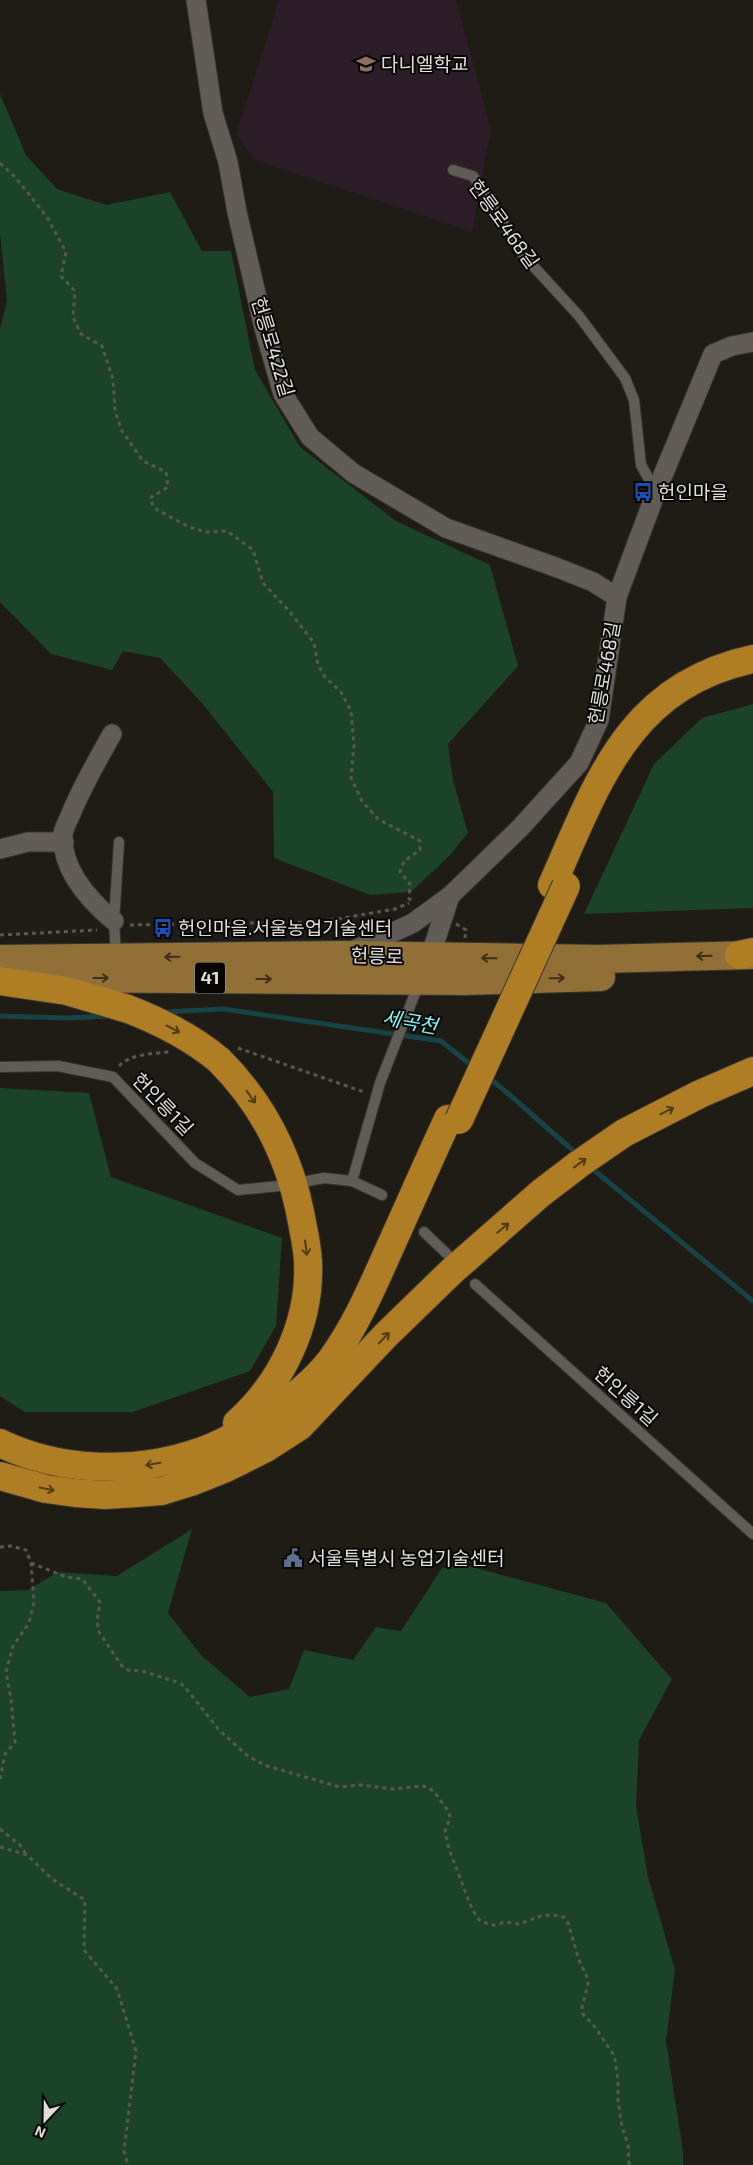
<svg xmlns="http://www.w3.org/2000/svg" width="753" height="2165" font-family="'Exo 2','Noto Sans KR',sans-serif">
<style>
.education{fill:#2c1d28}
.green{fill:#1a4328}
.lines{fill:none;stroke-linecap:round;stroke-linejoin:round}
.stream{stroke:#184344;stroke-width:5}
.service-casing{stroke:#393633;stroke-width:12}
.minor-casing{stroke:#393633;stroke-width:21}
.primary-casing{stroke:#393633;stroke-width:30}
.motorway-casing{stroke:#393633;stroke-width:30}
.path{stroke:#5a5752;stroke-width:3;stroke-dasharray:4 4;stroke-linecap:butt}
.service{stroke:#615c56;stroke-width:10}
.minor{stroke:#615c56;stroke-width:19}
.primary{stroke:#907037;stroke-width:28}
.motorway{stroke:#af7d23;stroke-width:28}
.motorway-bridge-casing{stroke:#393633;stroke-width:30;stroke-linecap:butt}
.motorway-bridge{stroke:#af7d23;stroke-width:28}
.oneway{stroke:#3e3018}
.oneway2{stroke:#533c12}
.labels{text-anchor:middle;stroke-width:4;stroke-linejoin:round;paint-order:stroke}
.shield{fill:#070604;stroke:#a09d9a;stroke-width:1}
.shield-label{font-size:18px;font-weight:bold;fill:#e1dedb}
.poi-label{font-size:19px;fill:#e1dedb;stroke:#070604;text-anchor:start}
.street-label{font-size:19px;fill:#e1dedb;stroke:#070604}
.water-label{font-size:20px;font-style:italic;fill:#80f8fa;stroke:#070604}
</style>
<rect width="100%" height="100%" fill="#1f1b15"/>
<polygon class="education" points="279,0 456,0 491,129 472,232 255,160 236,135"/>
<g class="green">
<polygon points="0,94 26,155 57,189 106,205 170,192 202,251 231,251 255,370 300,447 396,521 490,565 518,666 448,744 453,780 468,833 449,856 411,892 370,895 274,858 273,792 201,702 160,658 123,651 112,670 51,654 0,602 0,329 7,301 0,233"/>
<polygon points="753,704 753,908 584,914 654,764 702,718"/>
<polygon points="0,1088 89,1093 111,1177 282,1238 276,1326 250,1371 133,1412 25,1412 0,1396"/>
<polygon points="192,1529 168,1613 201,1655 250,1697 289,1689 304,1650 353,1660 376,1627 401,1631 442,1568 465,1565 606,1603 672,1679 639,1740 636,1806 648,1877 675,1970 666,2041 683,2151 683,2165 0,2165 0,1591 28,1590 58,1572 117,1576"/>
</g>
<g class="lines">
<g class="stream">
<polyline points="165,1012 223,1009 441,1041 475,1068"/>
<polyline points="0,1016 68,1018 109,1016"/>
<polyline points="488,1077 511,1096 578,1155"/>
<polyline points="589,1166 753,1301"/>
</g>
<g class="service-casing">
<g id="service">
<polyline points="453,170 473,176 524,256 579,316 625,378 634,400 641,465 656,492"/>
<polyline points="116,957 114,921 119,842"/>
<polyline points="0,1067 58,1066 113,1077 195,1163 238,1190 289,1185"/>
<polyline points="352,1181 380,1083 419,983"/>
<polyline points="297,1183 324,1178 352,1181 382,1195"/>
<polyline points="424,1232 447,1254"/>
<polyline points="475,1284 753,1534"/>
</g>
</g>
<g class="minor-casing">
<g id="minor">
<polyline points="196,0 213,113 228,162 237,212 264,328 283,394 310,437 353,473 446,528 558,568 593,582 617,597"/>
<path d="M 112,734 C 97,761 81,788 70,816 C 67,822 64,828 63,834 C 61,869 89,900 114,921"/>
<polyline points="0,849 28,842 64,842"/>
<polyline points="350,952 413,923 450,896 520,828 579,763 599,720 617,597 656,492 713,354 732,346 753,342"/>
<polyline points="427,966 450,896"/>
</g>
</g>
<g class="primary-casing">
<g id="primary">
<polyline points="0,959 343,955 598,959 753,955"/>
<polyline points="41,978 464,981 601,977"/>
</g>
</g>
<g class="motorway-casing">
<g id="motorway">
<path d="M 552,885 C 598,782 628,686 753,659"/>
<polyline points="739,955 753,952"/>
<polyline points="0,981 67,991 128,1009"/>
<path d="M 219,1060 C 262,1103 288,1153 300,1212 C 303,1228 307,1244 308,1261 C 311,1322 282,1383 237,1423"/>
<path d="M 0,1443 C 60,1472 137,1474 199,1452 C 221,1445 240,1433 259,1421 C 286,1404 312,1385 331,1360 C 357,1324 374,1283 392,1243 C 411,1201 429,1160 448,1119"/>
<polyline points="0,1476 46,1489 75,1493 105,1495 137,1493 162,1491 191,1482 226,1468 266,1448 300,1426 386,1335 452,1271 541,1193 579,1164 624,1133 700,1094 753,1071"/>
</g>
</g>
<g class="path">
<polyline points="0,163 16,178 47,217 66,252 61,276 75,291 73,317 81,334 102,346 113,379 115,411 122,431 143,461 166,472 168,487 150,498 154,508 189,527 206,532 227,531 253,550 263,583 290,612 314,643 318,665 325,677 341,692 351,711 354,745 351,778 362,801 378,819 420,841 420,850 404,861 400,872 410,884 409,899 414,901"/>
<polyline points="456,924 466,930 465,938"/>
<polyline points="130,925 320,922 395,909 409,903"/>
<polyline points="0,935 97,930"/>
<polyline points="238,1048 364,1092"/>
<path d="M 119,1066 C 130,1054 155,1053 170,1052"/>
<polyline points="0,1547 11,1546 26,1550 31,1563 34,1602 29,1623 13,1646 6,1672 11,1699 15,1742 5,1754 0,1780"/>
<polyline points="31,1563 66,1577 82,1579 100,1602 97,1621 99,1632 122,1666 128,1670 142,1671 180,1683 185,1687 219,1730 249,1757 267,1766 340,1787 360,1785 393,1789 422,1786 428,1787 435,1793 449,1812 450,1818 445,1831 449,1849 470,1904 477,1918 482,1922 494,1925 506,1922 519,1924 541,1916 553,1915 564,1917 568,1923 579,1960 587,1977 588,1984 582,2007 582,2013 595,2027 613,2054 615,2060 618,2080 618,2100 622,2127 628,2145 629,2165"/>
<polyline points="0,1829 20,1845 26,1854"/>
<polyline points="0,1847 27,1855 52,1879 85,1900 84,1950 117,1989 136,2051 124,2151 128,2165"/>
</g>
<use href="#service" class="service"/>
<use href="#minor" class="minor"/>
<use href="#primary" class="primary"/>
<use href="#motorway" class="motorway"/>
<g class="motorway-bridge-casing">
<g id="motorway-bridge">
<path d="M 128,1009 C 162,1022 191,1037 219,1060"/>
<polyline points="459,1120 566,886"/>
</g>
</g>
<use href="#motorway-bridge" class="motorway-bridge"/>
</g>
<defs><path id="oneway-shaft" d="M-6 0H5M1.5-3L5.5 0L1.5 3" fill="none" stroke-width="1.6" stroke-linecap="round" stroke-linejoin="round" transform="scale(1.25)"/></defs>
<g class="oneway">
<use href="#oneway-shaft" transform="translate(704 956) rotate(178)"/>
<use href="#oneway-shaft" transform="translate(172 957) rotate(179)"/>
<use href="#oneway-shaft" transform="translate(489 958) rotate(-179)"/>
<use href="#oneway-shaft" transform="translate(101 978)"/>
<use href="#oneway-shaft" transform="translate(557 978) rotate(-1)"/>
<use href="#oneway-shaft" transform="translate(264 979)"/>
</g>
<g class="oneway2">
<use href="#oneway-shaft" transform="translate(173 1029) rotate(28)"/>
<use href="#oneway-shaft" transform="translate(251 1097) rotate(54)"/>
<use href="#oneway-shaft" transform="translate(667 1111) rotate(-27)"/>
<use href="#oneway-shaft" transform="translate(580 1163) rotate(-36)"/>
<use href="#oneway-shaft" transform="translate(503 1228) rotate(-40)"/>
<use href="#oneway-shaft" transform="translate(306 1248) rotate(83)"/>
<use href="#oneway-shaft" transform="translate(384 1338) rotate(-46)"/>
<use href="#oneway-shaft" transform="translate(153 1464) rotate(171)"/>
<use href="#oneway-shaft" transform="translate(47 1489) rotate(11)"/>
</g>
<defs>
<g id="school-bare" transform="scale(1.5)"><path d="M0-5L7-2L0 1L-7-2ZM-4 1L0 2.5L4 1V4Q0 6-4 4Z" fill="#8d6e63" stroke="#070604" stroke-width="2.5" paint-order="stroke"/></g>
<g id="bus-bare" transform="scale(1.5)"><path d="M-5-6H5V4H4V6H2V4H-2V6H-4V4H-5ZM-3.5-4V0h7V-4ZM-3.5 1.2v1.5H-2V1.2ZM2 1.2v1.5H3.5V1.2Z" fill="#1a4fb4" stroke="#070604" stroke-width="2.5" paint-order="stroke"/></g>
<g id="civic-bare" transform="scale(1.5)"><path d="M-.6-6.5H3V-4.5H.6V-3L4-1V1h2V6H-6V1h2V-1L-.6-3ZM-1.2 2.5V6h2.4V2.5Z" fill="#5c6f8a" stroke="#070604" stroke-width="2.5" paint-order="stroke"/></g>
</defs>
<g fill-rule="evenodd">
<use href="#school-bare" x="366" y="64"/>
<use href="#bus-bare" x="643" y="492"/>
<use href="#bus-bare" x="163" y="928"/>
<use href="#civic-bare" x="293" y="1558"/>
</g>
<g class="labels">
<rect class="shield" x="195" y="962.5" width="30" height="31" rx="4"/>
<g class="shield-label">
<text x="210" y="984">41</text>
</g>
<g class="poi-label">
<text x="381" y="71">다니엘학교</text>
<text x="658" y="499">헌인마을</text>
<text x="178" y="935">헌인마을.서울농업기술센터</text>
<text x="308" y="1565">서울특별시 농업기술센터</text>
</g>
<g class="street-label">
<text transform="translate(504 224) rotate(54)" y="7">헌릉로468길</text>
<text transform="translate(273 347) rotate(73)" y="7">헌릉로422길</text>
<text transform="translate(604 673) rotate(-80)" y="7">헌릉로468길</text>
<text transform="translate(377 956) rotate(2)" y="7">헌릉로</text>
<text transform="translate(163 1104) rotate(46)" y="7">헌인릉1길</text>
<text transform="translate(626 1396) rotate(42)" y="7">헌인릉1길</text>
</g>
<g class="water-label">
<text transform="translate(410 1022) rotate(10)" y="7">세곡천</text>
</g>
</g>
<g transform="translate(45 2120) rotate(202)" stroke="#070604" stroke-width="4" paint-order="stroke">
<path d="M0-4L9 19L0 12L-9 19Z" fill="#e1dedb"/>
<text y="-8" font-size="14" font-weight="bold" text-anchor="middle" fill="#e1dedb">N</text>
</g>
</svg>
